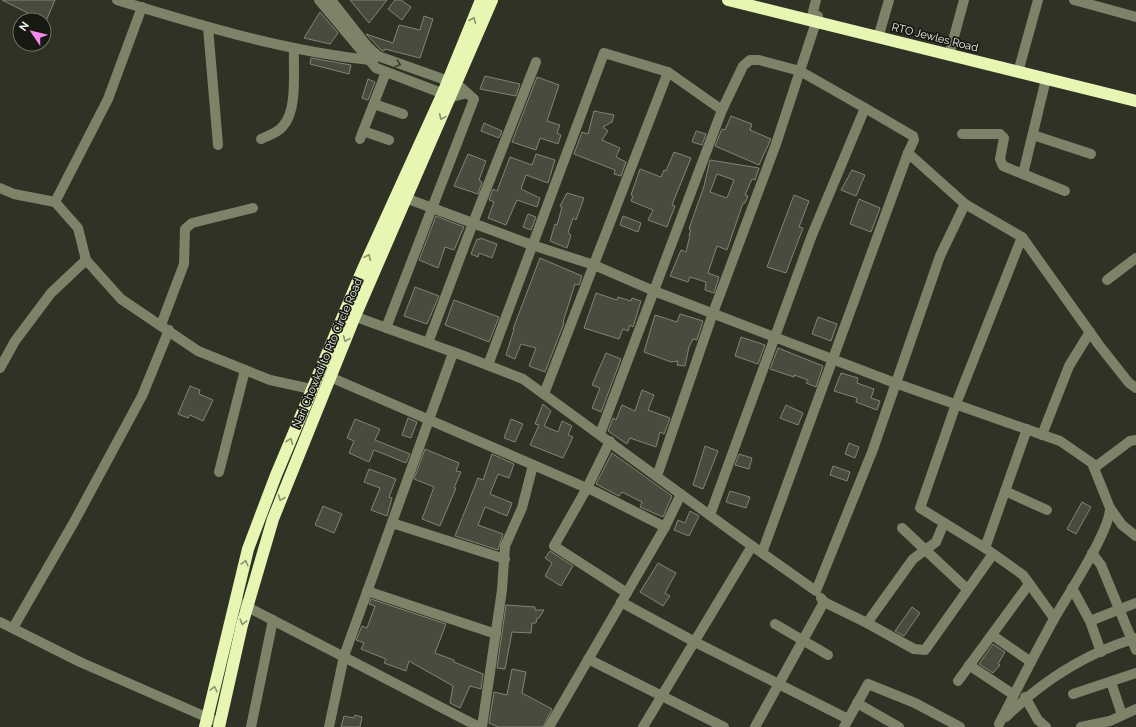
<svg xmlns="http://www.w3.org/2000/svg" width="1136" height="727" font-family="Raleway,sans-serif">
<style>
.building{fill:#484b3d;stroke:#818574;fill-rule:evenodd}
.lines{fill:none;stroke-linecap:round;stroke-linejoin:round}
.minor{stroke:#7d8368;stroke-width:10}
.highway{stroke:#e8f6b3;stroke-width:12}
.oneway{stroke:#8a936b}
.oneway2{stroke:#3b3e31}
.labels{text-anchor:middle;stroke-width:3.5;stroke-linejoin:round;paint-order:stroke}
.street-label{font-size:11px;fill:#f1f3ea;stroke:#181913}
</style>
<rect width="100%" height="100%" fill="#2f3225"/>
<g class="building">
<polygon points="2,0 55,0 46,21 37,17 36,20 26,16 28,13"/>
<polygon points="350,0 387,0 369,23"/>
<polygon points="395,0 401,0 411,7 402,20 388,9"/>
<polygon points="320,12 338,33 330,44 304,38"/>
<polygon points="424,16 433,19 420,58 385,49 384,51 381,50 366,34 393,43 399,25 420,30"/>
<polygon points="311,58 351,65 349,74 310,64"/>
<polygon points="485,76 520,84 516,96 480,89"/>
<polygon points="537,77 559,85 547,121 560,125 557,133 561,135 558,144 540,138 536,150 512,142"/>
<polygon points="368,79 375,82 368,100 362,98"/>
<polygon points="594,111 614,115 612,122 603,127 608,131 602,140 620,148 616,157 626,162 621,176 614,174 615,170 574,154 582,132 588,134"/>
<polygon points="731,116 752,124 750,130 771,139 759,165 715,146 722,129 725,130"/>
<polygon points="484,123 502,131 499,138 481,131"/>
<polygon points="696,131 706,134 702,145 692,142"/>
<polygon points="674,152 691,158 672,205 675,206 667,227 648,220 653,210 631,201 633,196 631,195 640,169 661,177 664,170 666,171"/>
<polygon points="468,154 486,161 479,180 482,182 478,194 454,186"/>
<polygon points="536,154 555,160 548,183 526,175 521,189 540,198 537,207 517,200 506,225 488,218 494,202 489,200 493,189 497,191 510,157 532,165"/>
<path d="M 710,160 L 759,168 L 755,180 L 752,179 L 745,195 L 748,196 L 745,203 L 743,203 L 727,250 L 717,246 L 708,273 L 719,277 L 714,293 L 705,290 L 706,282 L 690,277 L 688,282 L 670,276 L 681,250 L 686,252 L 690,235 L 689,235 L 691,230 L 689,229 L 704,186 ZM 717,174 L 734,180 L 727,198 L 710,192 Z"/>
<polygon points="852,170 865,175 856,196 841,190"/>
<polygon points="567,193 584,198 576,220 573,218 568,233 571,235 567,248 550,241 555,224 557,225 562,207 560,206"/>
<polygon points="794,195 809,201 799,227 803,228 786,273 767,267"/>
<polygon points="859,199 880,208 871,232 850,224"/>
<polygon points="528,214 536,217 531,230 523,227"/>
<polygon points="436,216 464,227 454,250 445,247 438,268 419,260"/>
<polygon points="623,216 641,223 638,232 620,225"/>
<polygon points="480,238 497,244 492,258 479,253 478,257 471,254 477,239 479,240"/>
<polygon points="540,258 582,276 579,285 575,284 563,322 564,323 545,372 529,366 536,348 521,344 515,359 506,355 514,329 513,329"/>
<polygon points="415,287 439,296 427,324 404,316"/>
<polygon points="596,293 617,300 618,297 631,301 632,298 641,301 633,327 630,325 628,331 623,329 619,339 584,328"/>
<polygon points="454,300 499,317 489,342 445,325"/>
<polygon points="680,314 703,321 697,340 693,339 689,347 685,366 677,365 678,361 671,362 644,352 655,315 677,322"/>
<polygon points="818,317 837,324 831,341 812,334"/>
<polygon points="741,337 765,345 758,364 735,356"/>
<polygon points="778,348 823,366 816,387 806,383 808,380 794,375 794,377 770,369"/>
<polygon points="606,353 621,359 601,412 592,408 600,388 592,385"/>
<polygon points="841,373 858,378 857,383 874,389 871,398 880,401 877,410 856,402 857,398 834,391"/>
<polygon points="190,386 200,390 199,394 213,400 203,421 190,415 188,418 178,414"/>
<polygon points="642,390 654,395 648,410 670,418 664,434 660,432 656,447 630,438 627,444 608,431 613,418 616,420 622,405 635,411"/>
<polygon points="543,404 551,411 544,426 558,432 562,421 572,426 568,435 573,437 563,458 530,445 539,425 535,424"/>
<polygon points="786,405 803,413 798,425 780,418"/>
<polygon points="408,418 417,422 411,438 402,435"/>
<polygon points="355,419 380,429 375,440 410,454 406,463 374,450 369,462 349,453 354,441 347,438"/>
<polygon points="511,419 523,424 515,442 504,438"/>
<polygon points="849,443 859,447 855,458 845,454"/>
<polygon points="705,446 718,451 703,489 693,485"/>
<polygon points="425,449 459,463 456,471 461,472 454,488 456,488 440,526 422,519 434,487 414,479"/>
<polygon points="612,453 672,496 663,517 640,507 642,502 622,492 619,496 596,484"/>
<polygon points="492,454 514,464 509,478 498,474 490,494 512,503 507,516 485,507 478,525 503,534 498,550 455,536 478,478 483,480"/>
<polygon points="739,454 752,458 749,469 735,465"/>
<polygon points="833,466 850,472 847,481 830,475"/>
<polygon points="369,469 396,479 389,497 392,498 387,516 371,510 380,488 364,482"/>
<polygon points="730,491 750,497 746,508 726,502"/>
<polygon points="1082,502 1091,507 1076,534 1067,529"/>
<polygon points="323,506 342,514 334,533 315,525"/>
<polygon points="690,511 699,516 689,536 674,530 678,520 685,523"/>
<polygon points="550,551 573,566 561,586 545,576 552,563 545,558"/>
<polygon points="658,563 676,573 665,593 670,596 663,606 640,592"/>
<polygon points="371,599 446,624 435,653 454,660 454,662 483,674 481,689 470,686 460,708 450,703 453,686 409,661 406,671 384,663 386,659 361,649 364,643 356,640 362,626 367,628 375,606 369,604"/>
<polygon points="506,605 535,607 535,610 544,610 539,618 537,618 536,623 532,623 531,633 512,632 505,669 497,668"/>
<polygon points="912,607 920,613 904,636 895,631"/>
<polygon points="993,644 1005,652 998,664 1000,665 993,673 979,664"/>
<polygon points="512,669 526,672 522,693 552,709 543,727 498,727 489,723 494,692 507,695"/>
<polygon points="355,715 362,717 360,727 341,727 344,716 354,718"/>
</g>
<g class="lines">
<g class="minor">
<path d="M 117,0 C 200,25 283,51 370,60 L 378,56"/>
<polyline points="319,0 376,68 452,97 467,93"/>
<polyline points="331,0 368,47 378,56 457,84 474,99 386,328"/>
<polyline points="1074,0 1136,17"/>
<polyline points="811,20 816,0"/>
<polyline points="208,27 218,145"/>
<polyline points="880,31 889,0"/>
<polyline points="951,48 964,0"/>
<polyline points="1020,65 1038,0"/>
<polyline points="374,104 403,114"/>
<polyline points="865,108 913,136 914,140 908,153"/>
<polyline points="363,131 389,140"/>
<polyline points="962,134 1000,134 1004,138 1000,159 1003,166 1065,191"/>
<polyline points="1033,135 1091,154"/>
<path d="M 261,139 C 269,135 278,133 283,126 C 298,110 293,70 294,49"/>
<polyline points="360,139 386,72"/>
<polyline points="1023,174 1046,79"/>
<polyline points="0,188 14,194 55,202 78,228 86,260 121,299 198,351 270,380 311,389"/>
<path d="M 400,196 L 532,245 L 594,265 L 654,291 L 895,383 L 1060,441 L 1092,463 L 1110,508 C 1110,531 1067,596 1054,619 C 1035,653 1017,689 999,724"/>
<polyline points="55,202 108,99 142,7"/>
<polyline points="965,204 1022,237 956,404 920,508 985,548 1023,575 1054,618"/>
<polyline points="1022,237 1099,345 1129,383 1136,388"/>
<polyline points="1107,280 1136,258"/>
<polyline points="348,314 464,356 523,379 741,538 816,591 872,452 940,256 965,204 908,153 762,553"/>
<polyline points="161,325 184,264 185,229 192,223 253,208"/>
<polyline points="428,343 473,223 536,62"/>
<polyline points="488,365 604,53 668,72 544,394"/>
<polyline points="0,368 15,341 51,293 86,260"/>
<polyline points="330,377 596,492 665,527 681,494"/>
<polyline points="600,434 722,110 668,72"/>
<polyline points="1042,435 1069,366 1090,332"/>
<polyline points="610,441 587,488 554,546 627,593"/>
<polyline points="1094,468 1130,441 1136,440"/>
<polyline points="219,472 245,370"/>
<polyline points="657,476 713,313 776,144 818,16"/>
<polyline points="1005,491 1047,510"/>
<polyline points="1110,508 1122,525 1136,536"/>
<polyline points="710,515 812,235 865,108 800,71 759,60 750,60 743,66 722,110"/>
<polyline points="392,523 505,559"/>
<polyline points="902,528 967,589"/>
<polyline points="985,548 1027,429"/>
<polyline points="1092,553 1101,565 1136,650"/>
<polyline points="1072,588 1090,621 1101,652"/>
<polyline points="367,591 496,634"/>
<polyline points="236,601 479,727"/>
<polyline points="621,602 695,642 848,719"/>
<polyline points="824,602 867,623 913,559 936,542 944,523"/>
<polyline points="1090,621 1136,603"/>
<polyline points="0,622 80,662 213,720"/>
<polyline points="867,623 914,649 925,650 993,554"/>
<polyline points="775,624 828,655"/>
<polyline points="13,628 74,522 142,396 169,330"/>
<polyline points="992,635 1031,662"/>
<polyline points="588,659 724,727"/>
<polyline points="969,665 1014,695"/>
<polyline points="958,681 1029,584"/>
<polyline points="1111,682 1122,715"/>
<polyline points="1073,694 1136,673"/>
<polyline points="1025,697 1038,720 1046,727"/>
<polyline points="857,703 899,727"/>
<path d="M 1006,717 C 1042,681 1087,653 1136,638"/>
<polyline points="251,727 273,620"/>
<polyline points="329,727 344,656 453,353"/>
<polyline points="482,727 502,590 505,546 522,508 533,465"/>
<polyline points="549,727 665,527"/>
<polyline points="643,727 752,546"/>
<polyline points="755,727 824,602 821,598"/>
<polyline points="844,727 868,684 915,703 960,727"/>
<polyline points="1081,727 1110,721 1136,709"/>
</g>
<g class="highway">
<polyline points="728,0 1136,101"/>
<polyline points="205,727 248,549 276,475 362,271 443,93 481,0"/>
<polyline points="219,727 242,625 273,519 355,316 492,0"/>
</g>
</g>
<defs><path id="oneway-chevron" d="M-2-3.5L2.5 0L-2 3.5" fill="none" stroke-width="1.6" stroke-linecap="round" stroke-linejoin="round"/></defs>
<g class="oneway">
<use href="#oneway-chevron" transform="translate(473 20) rotate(-67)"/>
<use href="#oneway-chevron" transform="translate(442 117) rotate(114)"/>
<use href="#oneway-chevron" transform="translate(368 257) rotate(-66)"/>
<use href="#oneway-chevron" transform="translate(346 339) rotate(113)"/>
<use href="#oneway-chevron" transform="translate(290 441) rotate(-68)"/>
<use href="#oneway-chevron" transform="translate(281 498) rotate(112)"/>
<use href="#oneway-chevron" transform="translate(245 563) rotate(-76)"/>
<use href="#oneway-chevron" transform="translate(243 622) rotate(105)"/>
<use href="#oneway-chevron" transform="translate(214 689) rotate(-76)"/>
</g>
<use class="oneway2" href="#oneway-chevron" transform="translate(398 64) rotate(18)"/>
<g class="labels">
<g class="street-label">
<text transform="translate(935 37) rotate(14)" y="4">RTO Jewles Road</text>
<text transform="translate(327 353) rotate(-67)" y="4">Nari Chowkdi to Rto Circle Road</text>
</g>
</g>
<g transform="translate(32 32) rotate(305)"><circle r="19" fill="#181913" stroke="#6f7069"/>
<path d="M0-3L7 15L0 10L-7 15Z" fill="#f38af1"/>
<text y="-6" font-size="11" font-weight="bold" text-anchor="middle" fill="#f1f3ea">N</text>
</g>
</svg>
